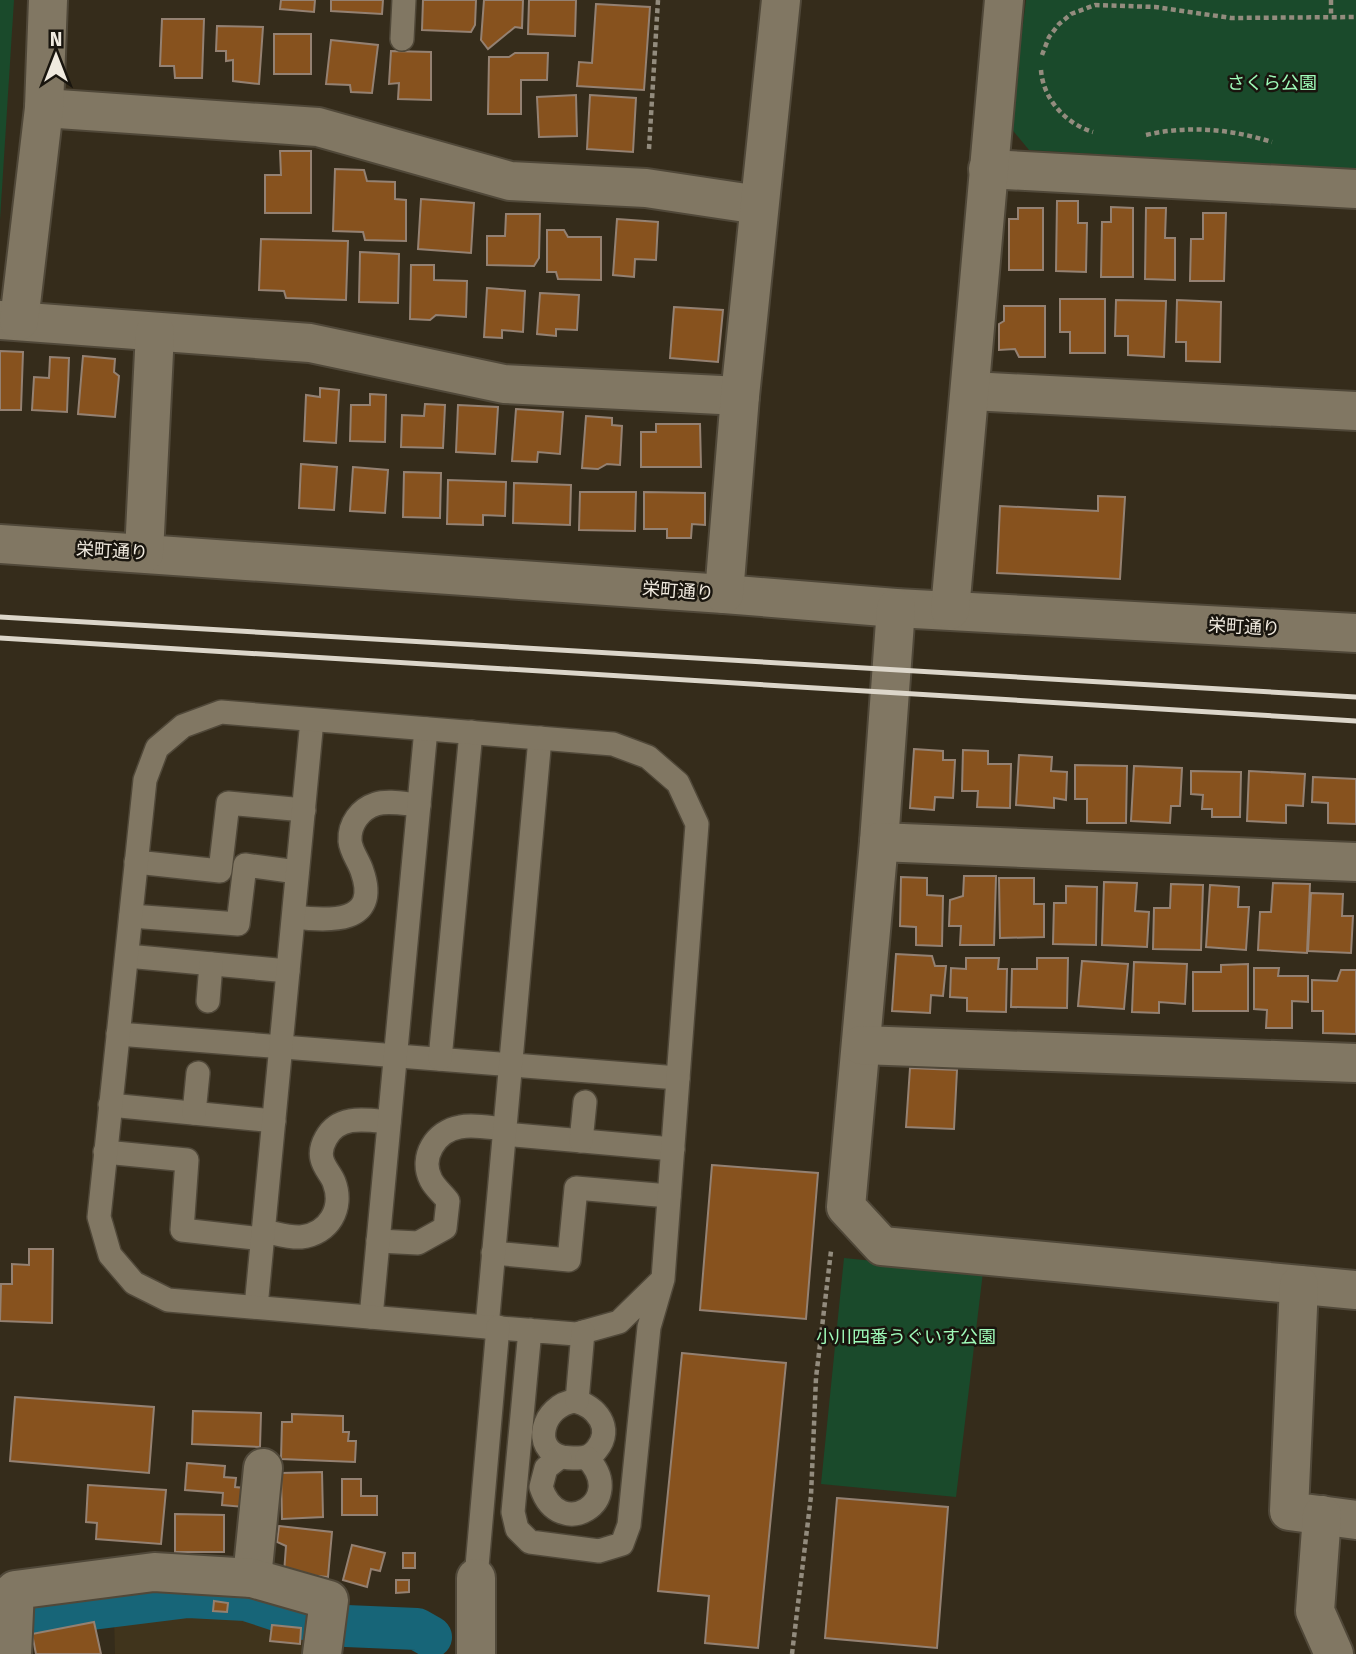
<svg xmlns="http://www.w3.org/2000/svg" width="1356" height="1654" font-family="'Fira Sans','Noto Sans JP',sans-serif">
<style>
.built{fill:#40341c}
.green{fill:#1a4a2b}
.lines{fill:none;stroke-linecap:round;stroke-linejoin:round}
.canal{stroke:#176578;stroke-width:42}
.building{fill:#87521e;stroke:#948172;stroke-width:2}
.lane-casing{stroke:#504839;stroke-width:26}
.street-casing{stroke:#504839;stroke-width:42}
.path{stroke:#938c7e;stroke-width:4.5;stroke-dasharray:5 3.5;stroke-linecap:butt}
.lane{stroke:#817763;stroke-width:23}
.street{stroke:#817763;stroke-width:38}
.rail{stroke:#dcd6ca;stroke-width:5}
.labels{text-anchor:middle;stroke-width:5;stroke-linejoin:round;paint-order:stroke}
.park-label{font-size:18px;fill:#9ffbb9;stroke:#19150e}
.street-label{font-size:18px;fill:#f0eadf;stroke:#19150e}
</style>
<rect width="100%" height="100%" fill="#352c1b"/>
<polygon class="built" points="161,1609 235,1612 310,1628 307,1654 115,1654 114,1615"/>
<g class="green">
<polygon points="0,0 14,0 0,220"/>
<polygon points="1026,0 1356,0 1356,170 1029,150 1010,127"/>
<polygon points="844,1258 983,1272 956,1497 821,1484"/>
</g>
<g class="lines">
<g class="canal">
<polyline points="44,1615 188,1597 246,1600 304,1619"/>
<polyline points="346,1626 417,1629 431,1637"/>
</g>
</g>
<g class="building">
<polygon points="281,0 315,0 314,12 280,9"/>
<polygon points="331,0 383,0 382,14 331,11"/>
<polygon points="423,0 476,0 475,25 471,32 422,30"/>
<polygon points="484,0 523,0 522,28 515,27 488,49 481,40"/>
<polygon points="529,0 576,0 575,36 528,34"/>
<polygon points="596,4 650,7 644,90 577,86 579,62 592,63"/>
<polygon points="162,19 204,19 202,78 175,78 174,66 160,66"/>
<polygon points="217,26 263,27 259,84 233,81 233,60 226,61 226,51 216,51"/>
<rect x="274" y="34" width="37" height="40"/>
<polygon points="331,40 378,45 372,93 351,92 350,85 326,84"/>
<polygon points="391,51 431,52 431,100 398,99 399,83 389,84"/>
<polygon points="515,53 548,53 547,80 521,80 521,114 488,114 489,57 509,57"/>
<polygon points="576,95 577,136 539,137 537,97"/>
<polygon points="590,95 636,98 633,152 587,149"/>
<polygon points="280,151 311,151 311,213 265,213 265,175 281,175"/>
<polygon points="335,169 364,170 367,181 395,182 395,199 406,200 406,241 365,240 363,232 333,231"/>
<polygon points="421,199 474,203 471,253 418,249"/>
<polygon points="1057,201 1078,201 1078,223 1087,223 1086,272 1056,271"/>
<polygon points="1111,207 1133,208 1133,277 1101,277 1102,222 1111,222"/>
<polygon points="1018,208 1043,208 1043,270 1009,270 1009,219 1018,219"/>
<polygon points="1146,208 1166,208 1165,238 1175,238 1175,280 1145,279"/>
<polygon points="1203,213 1226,213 1224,281 1190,281 1191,239 1203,239"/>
<polygon points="506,214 540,214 539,258 534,266 487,265 487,236 505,236"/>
<polygon points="617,219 658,222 656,260 635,259 634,277 613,275"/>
<polygon points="547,230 564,230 568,237 601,237 601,280 558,279 556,272 547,272"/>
<polygon points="261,239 348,241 346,300 286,298 284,291 259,290"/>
<polygon points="360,252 399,254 398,303 359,302"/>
<polygon points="411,265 434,265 434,280 467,281 466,317 436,315 430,320 410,319"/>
<polygon points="487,288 525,291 523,332 502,330 502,338 484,337"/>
<polygon points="540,293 579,295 577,330 556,329 556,336 537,334"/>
<polygon points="1060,299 1105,299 1105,353 1070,353 1070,332 1060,332"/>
<polygon points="1116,300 1166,301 1164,357 1128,355 1128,336 1115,336"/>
<polygon points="1177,300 1221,302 1220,362 1186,361 1186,342 1176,342"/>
<polygon points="1004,306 1045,306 1045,357 1019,357 1015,349 999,350 999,324 1004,321"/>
<polygon points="674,307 723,310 718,362 670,358"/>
<polygon points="0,351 23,352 21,410 0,410"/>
<polygon points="83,356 115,359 114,372 119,376 115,417 78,414"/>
<polygon points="50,357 69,358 67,412 32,410 34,377 49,378"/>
<polygon points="320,388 339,390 336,443 304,441 306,395 320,397"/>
<polygon points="370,394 386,395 385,442 350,441 351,405 370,405"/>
<polygon points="425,404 445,405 443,448 401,447 402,415 424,416"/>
<polygon points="458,405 498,407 495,454 456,452"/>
<polygon points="516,409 563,412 560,454 538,452 537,462 512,461"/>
<polygon points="586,416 612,418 612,425 622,426 620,465 607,464 598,469 582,468"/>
<polygon points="656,424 700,424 701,467 641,467 641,432 656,432"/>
<polygon points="301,464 337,467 334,510 299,508"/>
<polygon points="353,467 388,470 385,513 350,511"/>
<polygon points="404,472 441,473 440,518 403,517"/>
<polygon points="448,480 506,482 505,516 483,515 483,525 447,524"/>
<polygon points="514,483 571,485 570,525 513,523"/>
<polygon points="580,492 636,492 635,531 579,530"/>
<polygon points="644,492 705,493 705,525 692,524 691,538 667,538 667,529 644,529"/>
<polygon points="1098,496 1125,497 1120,579 997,573 1000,506 1098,511"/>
<polygon points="914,749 943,751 943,760 955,760 953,798 935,797 934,810 910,808"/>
<polygon points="963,750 988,751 988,764 1011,764 1010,808 977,807 978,791 962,791"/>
<polygon points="1019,755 1052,757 1051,771 1067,772 1066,800 1054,798 1054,808 1016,805"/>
<polygon points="1075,765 1127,766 1126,823 1087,823 1087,799 1075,799"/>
<polygon points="1134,766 1182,768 1180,806 1171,806 1170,823 1131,821"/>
<polygon points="1191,771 1241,772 1240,817 1212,817 1212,809 1202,809 1203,795 1191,794"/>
<polygon points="1249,771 1305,774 1303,806 1286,805 1286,823 1247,821"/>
<polygon points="1313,777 1356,779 1356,824 1328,823 1328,803 1312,802"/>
<polygon points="964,876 996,876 994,945 960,945 961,926 949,926 950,900 963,896"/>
<polygon points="901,877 927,878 927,895 943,896 942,946 916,945 916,927 900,926"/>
<polygon points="999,878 1034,878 1034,904 1044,904 1044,937 1000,938"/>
<polygon points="1104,882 1137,883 1135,911 1149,912 1147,947 1102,945"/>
<polygon points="1273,883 1310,884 1307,953 1258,950 1260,912 1271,912"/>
<polygon points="1171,884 1203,885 1201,950 1153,949 1154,908 1170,908"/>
<polygon points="1210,885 1239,887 1238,907 1249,907 1246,950 1206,947"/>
<polygon points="1066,886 1097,887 1096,945 1053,944 1054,903 1066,903"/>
<polygon points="1311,893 1343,894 1342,916 1353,916 1351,953 1308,951"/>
<polygon points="896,954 932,956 935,966 946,966 943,996 931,995 930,1013 892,1011"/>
<polygon points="966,958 999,958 998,969 1007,969 1006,1012 967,1011 967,998 950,997 951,968 966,969"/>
<polygon points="1037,958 1068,958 1067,1008 1011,1007 1012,969 1037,969"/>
<polygon points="1082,961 1128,964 1124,1009 1078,1006"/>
<polygon points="1134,962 1187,964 1185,1004 1159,1002 1159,1013 1132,1012"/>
<polygon points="1248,964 1248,1011 1193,1011 1193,972 1221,972 1221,965"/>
<polygon points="1254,968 1279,968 1278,976 1308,976 1308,1002 1292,1001 1292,1028 1266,1028 1267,1010 1254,1009"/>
<polygon points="1341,970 1356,970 1356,1034 1323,1033 1323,1011 1312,1011 1312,980 1337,981"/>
<polygon points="910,1068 957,1070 954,1129 906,1127"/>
<polygon points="712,1165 818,1173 806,1319 700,1310"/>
<polygon points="29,1249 53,1249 52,1323 0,1321 1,1284 12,1284 12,1264 29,1265"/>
<polygon points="682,1353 786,1363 758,1648 705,1643 709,1596 658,1591"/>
<polygon points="15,1397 154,1407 149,1473 10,1461"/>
<polygon points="193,1411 261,1413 260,1447 192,1444"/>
<polygon points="292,1414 343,1416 343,1432 349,1432 348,1441 356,1441 355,1462 281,1459 282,1422 292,1422"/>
<polygon points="187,1463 225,1466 224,1477 236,1478 235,1487 245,1488 244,1507 222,1505 223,1493 185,1490"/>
<polygon points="322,1472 323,1517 282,1519 281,1473"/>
<polygon points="342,1479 361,1479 361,1496 377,1496 377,1515 342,1515"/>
<polygon points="88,1485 166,1490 161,1544 96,1539 97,1523 86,1522"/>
<polygon points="837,1498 948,1507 937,1648 825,1638"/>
<polygon points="175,1514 224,1515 224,1552 175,1552"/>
<polygon points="279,1526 332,1532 328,1577 284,1573 286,1546 277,1542"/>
<polygon points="352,1545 385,1553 380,1571 371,1569 367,1587 343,1580"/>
<rect x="403" y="1553" width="12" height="15"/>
<polygon points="396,1580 409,1580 409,1592 396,1593"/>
<polygon points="214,1601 228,1603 227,1612 213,1611"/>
<polygon points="94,1622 101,1654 36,1654 32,1634"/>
<polygon points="272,1625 301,1628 300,1644 270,1641"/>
</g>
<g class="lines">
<g class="lane-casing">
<g id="lane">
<polyline points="402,39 404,0"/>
<polyline points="136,862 220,871 228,803 304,810"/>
<polyline points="131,916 238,924 245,865 297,872"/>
<path d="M 294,917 C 328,921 381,925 362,871 C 359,861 351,852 350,841 C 349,824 360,809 376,804 C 388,800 406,804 419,805"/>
<polyline points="127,956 288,971"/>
<polyline points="208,1001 211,964"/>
<polyline points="118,1034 678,1078"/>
<polyline points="440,1059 471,732"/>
<polyline points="110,1105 274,1121"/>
<polyline points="194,1113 198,1073"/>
<polyline points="504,1134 673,1149"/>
<polyline points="581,1141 585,1102"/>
<polyline points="105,1152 187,1160 182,1230 263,1239"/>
<path d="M 263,1231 C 275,1233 289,1238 301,1237 C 329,1234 344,1208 334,1182 C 331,1174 324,1168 322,1159 C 320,1151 322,1145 326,1138 C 339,1114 367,1120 389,1122"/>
<path d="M 378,1241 L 418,1243 L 445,1228 L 448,1201 C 443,1194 435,1188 431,1180 C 419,1157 436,1131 460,1127 C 474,1124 491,1128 504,1129"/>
<polyline points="493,1253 569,1260 576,1188 669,1196"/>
<polyline points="256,1307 312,720"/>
<polyline points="371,1317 426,729"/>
<polyline points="487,1327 540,738"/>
<polyline points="530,1330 513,1512 517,1529 530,1542 599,1551 622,1544 629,1525 649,1327 663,1279 697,824 678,783 648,757 613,744 221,712 183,726 157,748 145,780 99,1217 110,1255 134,1283 168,1300 487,1327 576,1334 619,1322 663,1279"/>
<path d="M 575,1401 C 596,1406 614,1428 597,1449 C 592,1456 586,1458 578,1458 C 573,1458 567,1458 562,1457 C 531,1449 542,1405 575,1401 Z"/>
<polyline points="577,1401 583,1332"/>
<path d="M 560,1457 L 546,1468 L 541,1487 C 559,1543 629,1501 587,1458"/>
<polyline points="476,1578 498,1327"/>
</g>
</g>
<g class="street-casing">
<g id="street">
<polyline points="44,108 318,127 510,181 646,188 759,205"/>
<polyline points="988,169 1356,189"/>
<polyline points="0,320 310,343 504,384 740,396"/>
<polyline points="19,321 44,108 48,0"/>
<polyline points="971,391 1356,411"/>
<polyline points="0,544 724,594 896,608 1356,633"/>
<polyline points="144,553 155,332"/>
<polyline points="724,594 740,396 781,0"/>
<polyline points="950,610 1004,0"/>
<polyline points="879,842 896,608"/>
<polyline points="1356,862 879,842 846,1207 882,1246 1356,1290"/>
<polyline points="861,1045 1356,1063"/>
<polyline points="1299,1285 1289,1511 1356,1520"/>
<polyline points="1322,1515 1315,1611 1334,1654"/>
<polyline points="252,1578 263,1468"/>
<polyline points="476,1578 476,1654"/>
<polyline points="12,1654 15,1590 154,1572 252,1578 329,1600 322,1654"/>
</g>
</g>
<g class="path">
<polyline points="1331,0 1331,17"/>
<polyline points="1042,55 1049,37 1059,24 1071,14 1095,5 1155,7 1231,18 1356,17"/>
<path d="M 1041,70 C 1043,99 1066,124 1093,132"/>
<path d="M 1146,135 C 1189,125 1230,129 1272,142"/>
<polyline points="649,149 658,0"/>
<polyline points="792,1654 811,1496 816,1378 831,1251"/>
</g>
<use href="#lane" class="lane"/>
<use href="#street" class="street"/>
<g class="rail">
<polyline points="0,617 1356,697"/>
<polyline points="0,638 1356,721"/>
</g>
</g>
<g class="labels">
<g class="park-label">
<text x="1272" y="89">さくら公園</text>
<text x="906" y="1343">小川四番うぐいす公園</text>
</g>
<g class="street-label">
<text transform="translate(112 551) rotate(3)" y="6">栄町通り</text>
<text transform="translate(678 591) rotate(4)" y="6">栄町通り</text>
<text transform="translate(1244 627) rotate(3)" y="6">栄町通り</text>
</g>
</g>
<g transform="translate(56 56)" stroke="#19150e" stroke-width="5" paint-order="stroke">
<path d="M0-5L12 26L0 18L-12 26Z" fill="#f0eadf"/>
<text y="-10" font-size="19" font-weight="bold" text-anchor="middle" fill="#f0eadf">N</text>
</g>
</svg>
